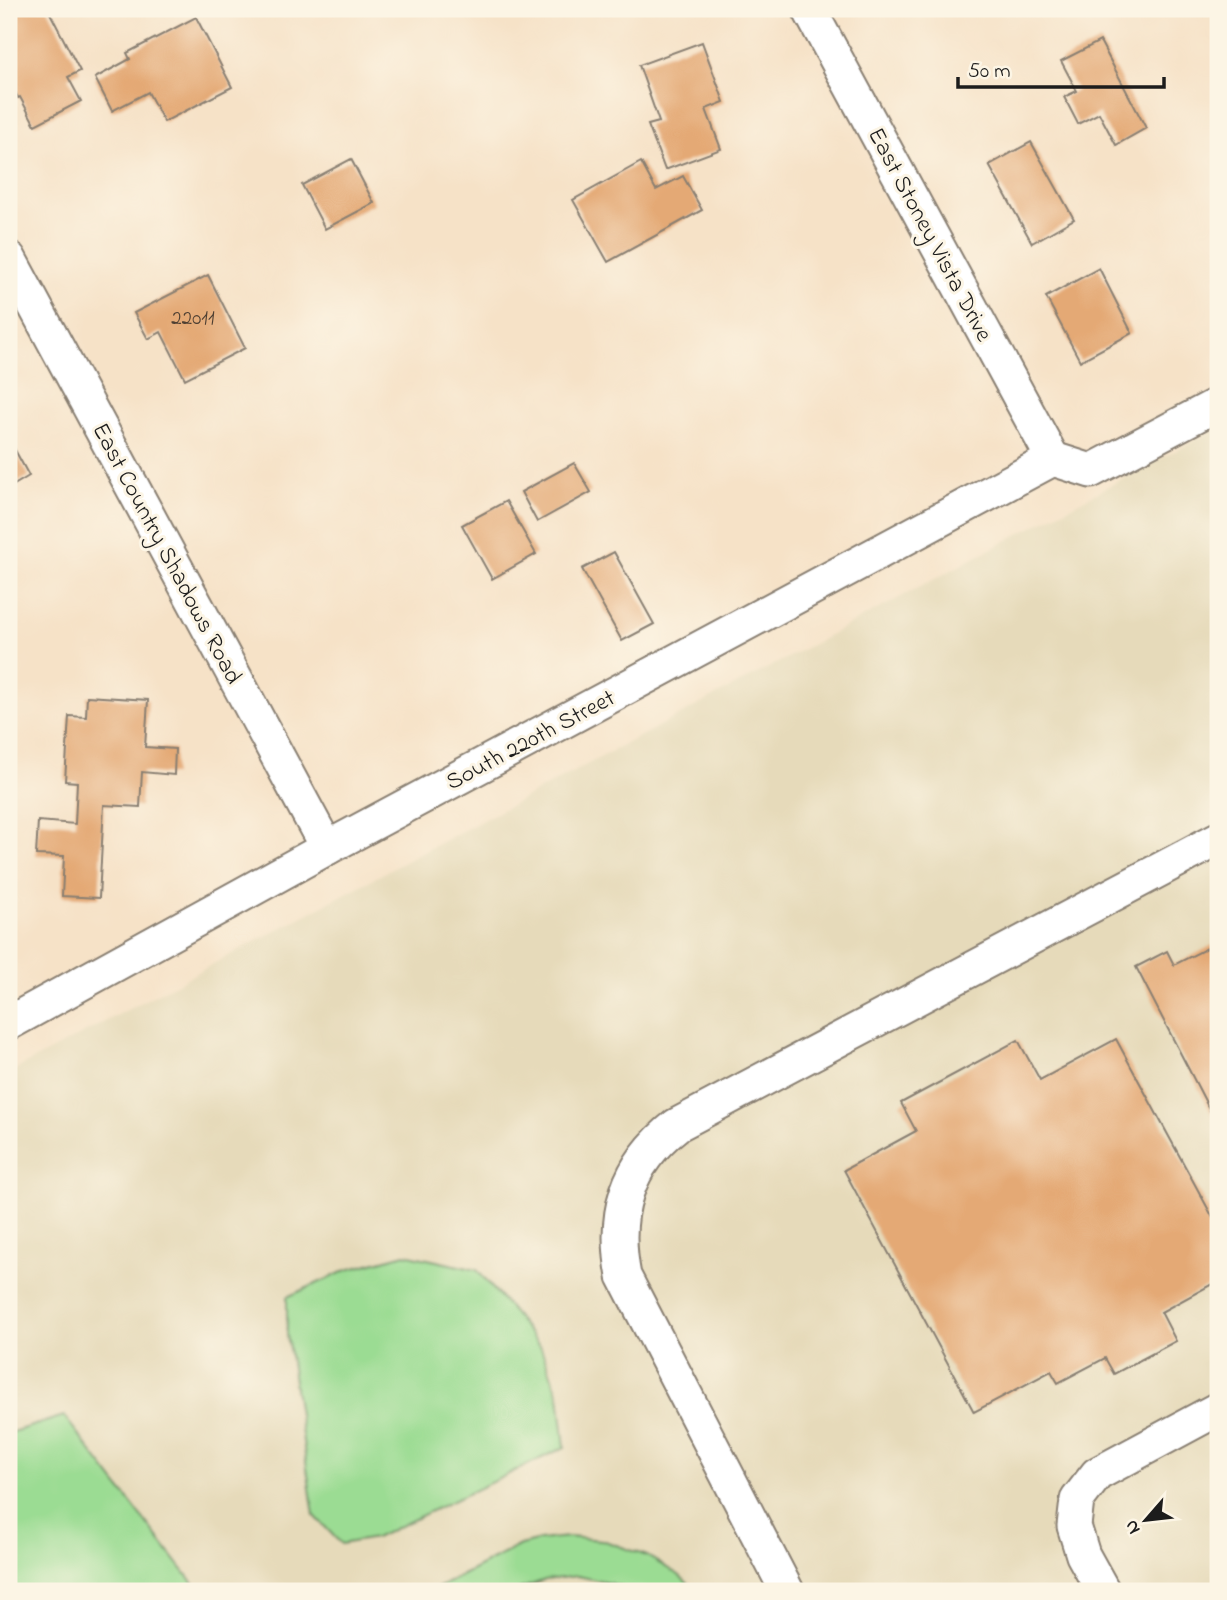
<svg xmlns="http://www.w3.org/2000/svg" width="1227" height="1600" font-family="'Indie Flower',sans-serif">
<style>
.built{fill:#e6daba}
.green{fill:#9bdc93;stroke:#5c7c58;stroke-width:2}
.building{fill:#e4a975}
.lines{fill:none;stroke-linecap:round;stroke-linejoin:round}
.minor-casing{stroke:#897f72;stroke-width:37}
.minor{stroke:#fff;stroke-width:33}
.labels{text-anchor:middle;stroke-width:6;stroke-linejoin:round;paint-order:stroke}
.number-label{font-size:21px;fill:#4e3f32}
.street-label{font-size:24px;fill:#1c1c1c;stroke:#fcf5e5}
</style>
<rect width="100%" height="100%" fill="#fcf5e5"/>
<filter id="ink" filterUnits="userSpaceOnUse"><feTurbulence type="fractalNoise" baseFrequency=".0143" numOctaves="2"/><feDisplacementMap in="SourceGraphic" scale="14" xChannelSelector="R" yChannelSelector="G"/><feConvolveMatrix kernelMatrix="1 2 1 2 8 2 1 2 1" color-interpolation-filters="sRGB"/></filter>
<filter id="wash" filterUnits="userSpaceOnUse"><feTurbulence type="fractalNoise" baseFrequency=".00686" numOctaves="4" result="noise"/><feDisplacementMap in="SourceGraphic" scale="28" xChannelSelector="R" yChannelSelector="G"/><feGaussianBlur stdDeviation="1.57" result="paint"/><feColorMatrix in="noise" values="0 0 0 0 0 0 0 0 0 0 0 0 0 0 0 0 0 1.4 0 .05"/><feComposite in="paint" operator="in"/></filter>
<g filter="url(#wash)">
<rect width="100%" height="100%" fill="#f6e2c7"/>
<polygon class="built" points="1218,428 1218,1591 9,1591 9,1073"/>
<g class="green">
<polygon points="405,1254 477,1270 505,1303 541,1348 559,1395 565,1447 375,1538 341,1544 314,1515 287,1335 287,1297 347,1270"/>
<polygon points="64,1416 199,1591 9,1591 9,1433"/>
<polygon points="568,1537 602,1540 647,1556 679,1575 696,1591 634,1591 609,1583 578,1576 545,1580 514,1591 432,1591 520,1545 540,1540"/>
</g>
<g id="blocks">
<g class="building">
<polygon points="9,9 48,9 80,71 68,77 81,101 35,125 20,97 18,98 9,80"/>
<polygon points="196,17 232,87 164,122 148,92 112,111 95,78 130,59 127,53"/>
<polygon points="1100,41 1146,128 1116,145 1099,113 1078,124 1064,97 1077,91 1061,61"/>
<polygon points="702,42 724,102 706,109 721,149 665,170 648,125 659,122 639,65"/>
<polygon points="1031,142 1074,219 1032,243 989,165"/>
<polygon points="351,159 374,203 325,229 302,185"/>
<polygon points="641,162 656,190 683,176 702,210 608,262 573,200"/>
<polygon points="1099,268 1132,333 1080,361 1046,297"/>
<polygon points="208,275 245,348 185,379 161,332 148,339 134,313"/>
<polygon points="9,439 29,476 9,488"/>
<polygon points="574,463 591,492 537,522 521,492"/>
<polygon points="506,501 536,554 492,579 462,525"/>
<polygon points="614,552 654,624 622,641 582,569"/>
<polygon points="87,696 148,700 145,747 175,749 174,775 142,772 140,807 104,805 99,898 62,896 64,856 36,855 38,821 75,824 77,782 65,781 69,716 86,717"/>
<polygon points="1217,943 1218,945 1218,1126 1136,967 1167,951 1174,965"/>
<polygon points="1116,1039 1218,1227 1218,1281 1161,1312 1176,1341 1114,1374 1105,1358 1058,1383 1051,1371 974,1412 844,1170 916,1131 901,1103 1018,1040 1040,1080"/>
</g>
</g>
</g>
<g filter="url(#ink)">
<use href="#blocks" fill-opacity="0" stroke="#897f72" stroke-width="2"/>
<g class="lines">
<g class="minor-casing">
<g id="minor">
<polyline points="809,9 1053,459"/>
<polyline points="9,258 327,848"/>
<polyline points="1053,459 1091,471 1218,404"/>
<polyline points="9,1023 327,848 1053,459"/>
<path d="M 787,1591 L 624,1276 C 612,1214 626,1165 677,1125 L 1218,839"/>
<polyline points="1103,1591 1083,1555 1074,1526 1077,1500 1097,1474 1218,1409"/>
</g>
</g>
<use href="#minor" class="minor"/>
</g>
</g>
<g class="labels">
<g class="number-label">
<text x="193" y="324">22011</text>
</g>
<g class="street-label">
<text transform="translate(931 234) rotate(62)" y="8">East Stoney Vista Drive</text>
<text transform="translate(168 553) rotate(62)" y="8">East Country Shadows Road</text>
<text transform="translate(530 739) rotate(-28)" y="8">South 220th Street</text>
</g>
</g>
<rect width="1227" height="1600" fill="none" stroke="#fcf5e5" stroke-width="35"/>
<g transform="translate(1146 1520) rotate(242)" stroke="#fcf5e5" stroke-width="5" paint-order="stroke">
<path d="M0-5L12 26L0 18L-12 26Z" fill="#1c1c1c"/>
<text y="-10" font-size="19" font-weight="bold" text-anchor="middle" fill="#1c1c1c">N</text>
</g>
<path d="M958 77v10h206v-10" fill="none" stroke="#1c1c1c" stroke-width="3.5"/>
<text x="968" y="77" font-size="21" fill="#1c1c1c" stroke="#fcf5e5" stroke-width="5" paint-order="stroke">50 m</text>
</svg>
